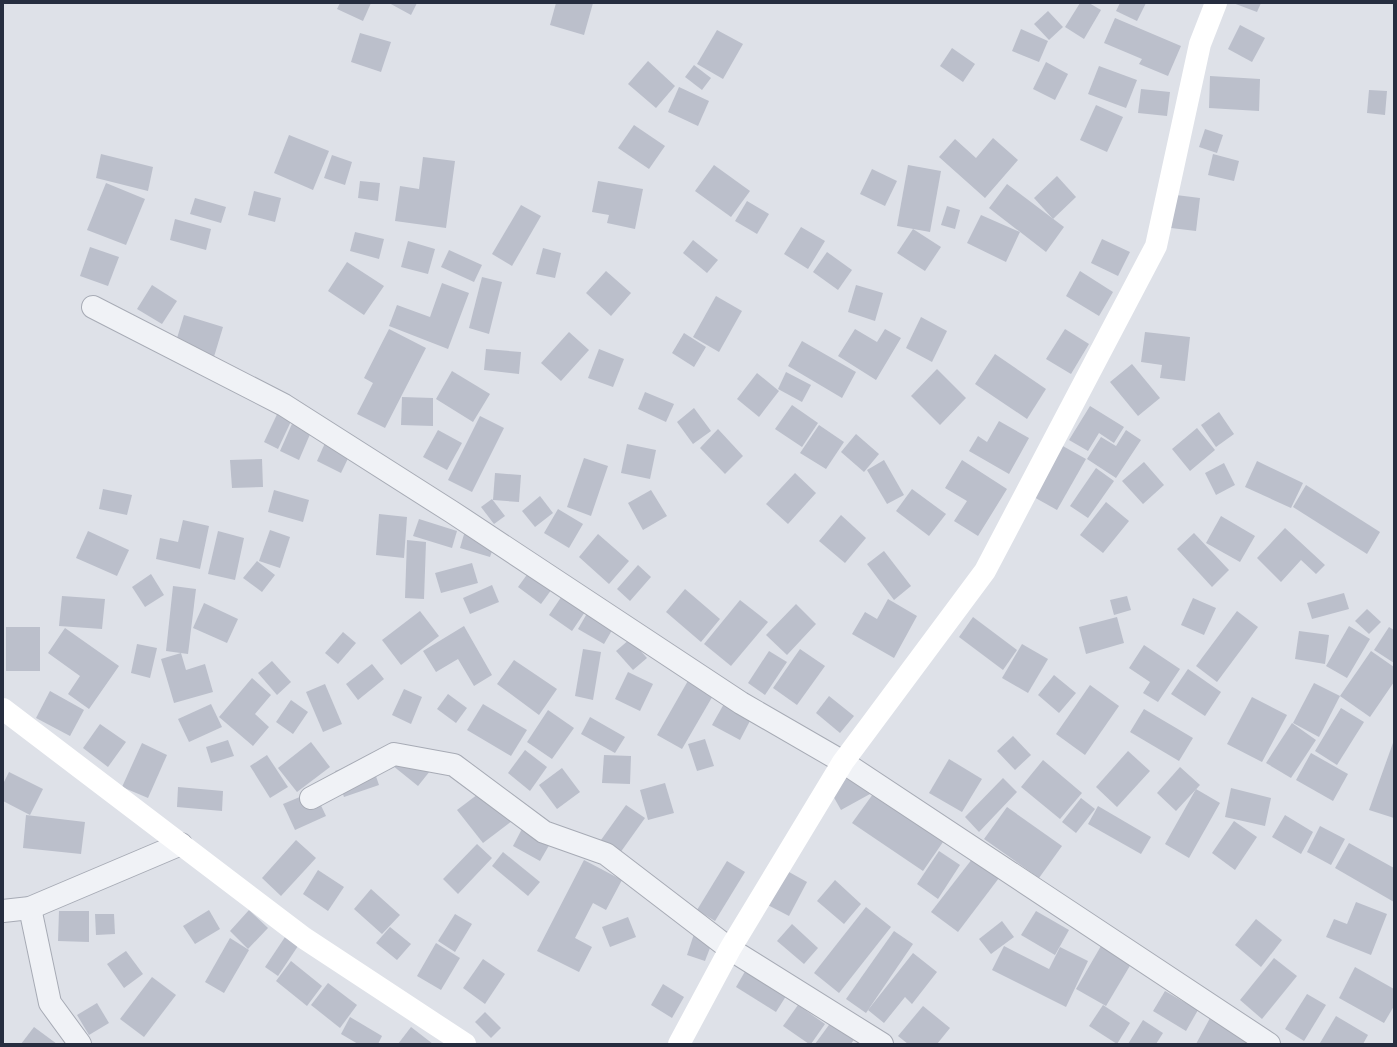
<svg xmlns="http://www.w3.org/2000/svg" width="1397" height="1047" font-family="Karla,sans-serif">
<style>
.building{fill:#bbbfcb}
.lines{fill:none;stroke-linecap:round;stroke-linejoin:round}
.street-casing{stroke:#a7abb5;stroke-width:24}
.street{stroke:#f0f2f6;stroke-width:22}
.secondary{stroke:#fff;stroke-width:22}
</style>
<rect width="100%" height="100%" fill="#dee1e8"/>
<g class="building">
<polygon points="340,3 371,3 363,21 337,9"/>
<polygon points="389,3 417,3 411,15"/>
<polygon points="556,3 593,3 584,35 550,25"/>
<polygon points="1080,3 1089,3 1101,10 1084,39 1065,27"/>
<polygon points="1120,3 1146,3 1137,21 1116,11"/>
<polygon points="1233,3 1261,3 1257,12"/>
<polygon points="1048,11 1063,27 1049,40 1034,24"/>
<polygon points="1115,18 1181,46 1168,76 1139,64 1142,59 1104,43"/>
<polygon points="1240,25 1265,38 1252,62 1228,49"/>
<polygon points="1021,29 1048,41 1039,62 1012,51"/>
<polygon points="717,30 743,44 723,79 697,64"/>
<polygon points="360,33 391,42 381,72 351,62"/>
<polygon points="952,48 975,64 963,82 940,66"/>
<polygon points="648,61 675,86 656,108 628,84"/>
<polygon points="1046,62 1068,74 1055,100 1033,89"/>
<polygon points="694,65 711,78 702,90 685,77"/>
<polygon points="1099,66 1137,80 1126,108 1088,94"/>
<polygon points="1210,76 1260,79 1259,111 1209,108"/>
<polygon points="679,87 709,101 698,126 668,112"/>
<polygon points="1141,89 1170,92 1167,116 1138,113"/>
<polygon points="1369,90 1387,91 1385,115 1367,113"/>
<polygon points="1096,105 1123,117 1107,152 1080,140"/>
<polygon points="634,125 665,146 649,169 618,148"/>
<polygon points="1205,129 1223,135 1217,153 1199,147"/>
<polygon points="289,135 329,151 313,190 274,173"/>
<polygon points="993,138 1018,160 985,198 939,157 955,139 976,158"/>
<polygon points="101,154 153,167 148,191 96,178"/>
<polygon points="1213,154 1239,161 1234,181 1208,175"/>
<polygon points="332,155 352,162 345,185 324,178"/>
<polygon points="423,157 455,161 446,228 395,221 400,186 419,189"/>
<polygon points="714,165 750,191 731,217 695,191"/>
<polygon points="908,165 941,171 930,232 897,226"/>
<polygon points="872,169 897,181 885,206 860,194"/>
<polygon points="1057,176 1076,197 1053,219 1034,198"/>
<polygon points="360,181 380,183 378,201 358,198"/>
<polygon points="598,181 643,189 635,229 607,223 609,215 592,212"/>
<polygon points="106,183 145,199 126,245 87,230"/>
<polygon points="1007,184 1064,227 1046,252 989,208"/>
<polygon points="254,191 281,198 275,222 248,215"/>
<polygon points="1176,195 1200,198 1196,231 1171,228"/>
<polygon points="195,198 226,207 221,223 190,214"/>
<polygon points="747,201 769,214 757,234 735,221"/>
<polygon points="521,205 541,216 512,266 492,254"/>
<polygon points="947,206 960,210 955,229 941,225"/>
<polygon points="981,215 1020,232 1006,262 967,243"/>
<polygon points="175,219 211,229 206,250 170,240"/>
<polygon points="801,227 825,241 808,269 784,254"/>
<polygon points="913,229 941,247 925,271 897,253"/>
<polygon points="355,232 384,239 379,259 350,251"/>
<polygon points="1102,239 1130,252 1118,276 1091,263"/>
<polygon points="693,240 718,260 707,273 683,253"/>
<polygon points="408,241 435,249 428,274 401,267"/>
<polygon points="90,247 119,257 108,286 80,276"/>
<polygon points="543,248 561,253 555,278 536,274"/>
<polygon points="449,250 482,265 474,282 441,267"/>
<polygon points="827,252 852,270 838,290 813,272"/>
<polygon points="347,262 384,286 364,315 328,291"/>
<polygon points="606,271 631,293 611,316 586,293"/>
<polygon points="1080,271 1113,292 1099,316 1066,296"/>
<polygon points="482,277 502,282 489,334 469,328"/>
<polygon points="442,283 469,293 448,349 389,326 397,305 430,317"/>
<polygon points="152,285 177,301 162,324 137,309"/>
<polygon points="856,285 883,293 875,321 848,312"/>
<polygon points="716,296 742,311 719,352 693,337"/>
<polygon points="184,315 223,327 213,360 174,348"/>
<polygon points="921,317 947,331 932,362 906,348"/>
<polygon points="389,329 426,348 385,428 357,414 373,383 364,378"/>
<polygon points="855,329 877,342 885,329 901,338 876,380 838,356"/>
<polygon points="1065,329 1089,344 1071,374 1046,359"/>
<polygon points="569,332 589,350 561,381 541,363"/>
<polygon points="1145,332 1190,337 1185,381 1160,378 1162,365 1141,362"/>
<polygon points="684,333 706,347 694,367 672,353"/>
<polygon points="802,341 856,372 842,398 788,366"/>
<polygon points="486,349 521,352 519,374 484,370"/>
<polygon points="599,349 624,359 613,387 588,378"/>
<polygon points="995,354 1046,389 1027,419 975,384"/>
<polygon points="1132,364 1160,398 1138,416 1110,382"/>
<polygon points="937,369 966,398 940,425 911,396"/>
<polygon points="452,371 490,394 473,422 436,399"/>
<polygon points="786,372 811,385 802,402 778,389"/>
<polygon points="757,373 779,391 759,417 737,399"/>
<polygon points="645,392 674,404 666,422 638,409"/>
<polygon points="402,397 433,398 433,426 401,425"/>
<polygon points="792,405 818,423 802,447 775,429"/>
<polygon points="1090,406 1124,427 1114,443 1099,433 1088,451 1069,440"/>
<polygon points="280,408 294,415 278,449 264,442"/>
<polygon points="694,408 711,431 693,444 677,422"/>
<polygon points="1219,412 1234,434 1216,447 1201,425"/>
<polygon points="480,416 504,428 472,492 448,480"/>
<polygon points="295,417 314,425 299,460 280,451"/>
<polygon points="999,421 1029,438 1009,474 969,451 978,436 987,442"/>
<polygon points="819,425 844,442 826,469 800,453"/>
<polygon points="1197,428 1215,450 1190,471 1172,449"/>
<polygon points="718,429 743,456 725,474 700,448"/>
<polygon points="438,430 462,443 447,470 423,457"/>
<polygon points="1126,430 1141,440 1116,478 1087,459 1101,437 1116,446"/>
<polygon points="329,434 354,446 341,473 317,461"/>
<polygon points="856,434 879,454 864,472 841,452"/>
<polygon points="627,444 656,450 650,479 621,473"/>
<polygon points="1061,445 1086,459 1057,510 1032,496"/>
<polygon points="584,458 608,466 591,516 567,507"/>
<polygon points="262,459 263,487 232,488 230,460"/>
<polygon points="884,460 904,495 887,504 867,470"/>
<polygon points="962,460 1007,489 978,536 954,521 967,501 945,488"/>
<polygon points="1257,461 1303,483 1291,508 1245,487"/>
<polygon points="1144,462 1164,485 1143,504 1122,481"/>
<polygon points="1224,463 1235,485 1216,495 1205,473"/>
<polygon points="1096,468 1114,481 1088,518 1070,506"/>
<polygon points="495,473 521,475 519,502 493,500"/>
<polygon points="795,473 816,493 788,524 766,504"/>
<polygon points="1306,485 1380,532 1367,554 1293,507"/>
<polygon points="103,489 132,495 127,515 99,509"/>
<polygon points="912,489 946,514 929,536 896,511"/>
<polygon points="274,490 309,500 303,522 268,512"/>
<polygon points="651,490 667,516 643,530 628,503"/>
<polygon points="540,496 553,513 535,527 522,511"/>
<polygon points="492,499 505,516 494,524 481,507"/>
<polygon points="1106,502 1129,521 1103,553 1080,535"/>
<polygon points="558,509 583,524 569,548 544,533"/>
<polygon points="379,514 407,517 404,558 376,555"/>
<polygon points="841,515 866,538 845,563 819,541"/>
<polygon points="1221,516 1255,536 1240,562 1206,543"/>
<polygon points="419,519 457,531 452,548 413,536"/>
<polygon points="183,520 209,526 200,569 156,559 160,538 178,542"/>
<polygon points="467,524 498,534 490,557 460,548"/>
<polygon points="1285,528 1325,565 1316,574 1301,560 1281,582 1257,558"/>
<polygon points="270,530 290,537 280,568 259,561"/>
<polygon points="88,531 129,550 117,576 76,558"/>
<polygon points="218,531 244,538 235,580 208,574"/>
<polygon points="1194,533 1229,570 1212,587 1177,549"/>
<polygon points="598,534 629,561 609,584 579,557"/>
<polygon points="407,540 426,542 424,599 405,598"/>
<polygon points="884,551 911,586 894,600 867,564"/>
<polygon points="257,561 275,575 262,592 243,578"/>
<polygon points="472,563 478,583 441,593 435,573"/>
<polygon points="534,565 557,582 541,604 518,587"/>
<polygon points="638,565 651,577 630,601 617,589"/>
<polygon points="151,574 164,595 145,607 132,587"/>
<polygon points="492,585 499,602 470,614 463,598"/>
<polygon points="173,586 196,589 188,654 166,651"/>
<polygon points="685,589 720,619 701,642 666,612"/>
<polygon points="566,590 589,606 572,631 549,615"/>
<polygon points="1344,593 1349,609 1312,619 1307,603"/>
<polygon points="62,596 105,599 102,629 59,626"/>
<polygon points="1127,596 1131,610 1114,615 1110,600"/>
<polygon points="1193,598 1216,608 1204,635 1181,625"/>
<polygon points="888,599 917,616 894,658 852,634 865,612 877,619"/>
<polygon points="740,600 768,622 731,666 704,644"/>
<polygon points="204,603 238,619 227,643 193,628"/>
<polygon points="796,604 816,624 787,655 766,635"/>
<polygon points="1367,609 1381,622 1369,634 1355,621"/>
<polygon points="589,610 615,625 604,644 578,629"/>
<polygon points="420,611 439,636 401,665 382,640"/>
<polygon points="1237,611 1258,627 1217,682 1196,666"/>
<polygon points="973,617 1017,650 1003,670 959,637"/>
<polygon points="1117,617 1124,643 1086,654 1079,627"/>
<polygon points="464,626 492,675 474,686 458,659 436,672 423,651"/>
<polygon points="1349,626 1370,639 1347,678 1326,666"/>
<rect x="6" y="627" width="34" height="44"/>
<polygon points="1389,627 1394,630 1394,663 1374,650"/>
<polygon points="65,628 119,666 89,709 68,694 80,676 48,653"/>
<polygon points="1299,631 1329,635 1325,664 1295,659"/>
<polygon points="343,632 356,643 338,664 325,653"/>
<polygon points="630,639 647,658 633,670 616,651"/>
<polygon points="137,644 157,648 150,678 131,673"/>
<polygon points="1022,644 1048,659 1028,693 1002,678"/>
<polygon points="1144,645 1180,669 1158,702 1143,693 1150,682 1129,668"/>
<polygon points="583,649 601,652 593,700 575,696"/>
<polygon points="800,649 825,666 797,705 773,688"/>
<polygon points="769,651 787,662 765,695 748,683"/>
<polygon points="1371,651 1394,667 1394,682 1370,717 1340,696"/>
<polygon points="181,653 186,670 205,664 213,692 174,703 161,659"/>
<polygon points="514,660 557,689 539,715 497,684"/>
<polygon points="272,661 291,682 277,695 258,673"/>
<polygon points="372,664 384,679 358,700 346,684"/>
<polygon points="1188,669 1221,692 1205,716 1171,694"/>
<polygon points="628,672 653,684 640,711 615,699"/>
<polygon points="693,672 718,687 682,749 657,735"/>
<polygon points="1054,675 1076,693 1059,713 1038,695"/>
<polygon points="252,678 271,695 255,714 269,727 253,746 219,717"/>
<polygon points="1314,683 1340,696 1319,737 1293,723"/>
<polygon points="325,684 342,724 323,732 306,692"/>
<polygon points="1090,685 1119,706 1085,755 1056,734"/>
<polygon points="404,689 422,697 411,724 392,715"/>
<polygon points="50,691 84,710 70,736 36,718"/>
<polygon points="448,694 467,708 456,723 437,709"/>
<polygon points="829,696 854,716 840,733 816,713"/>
<polygon points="1252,697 1287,715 1262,762 1227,744"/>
<polygon points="291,700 308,712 293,734 276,722"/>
<polygon points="725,702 752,717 740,740 712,725"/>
<polygon points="211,704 222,727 189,742 178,719"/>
<polygon points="483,704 527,730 511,756 467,730"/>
<polygon points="1341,708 1364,722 1337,765 1315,751"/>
<polygon points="1144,709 1193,738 1179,761 1130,732"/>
<polygon points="548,710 574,728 552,759 527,742"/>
<polygon points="590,717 625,737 615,753 581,734"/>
<polygon points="1292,723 1316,740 1291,778 1266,763"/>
<polygon points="100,724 126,742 108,767 83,748"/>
<polygon points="1013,736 1031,755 1015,770 997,751"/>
<polygon points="705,739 714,766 697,771 688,744"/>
<polygon points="228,740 234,756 211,763 206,747"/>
<polygon points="1394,740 1394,818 1369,810"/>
<polygon points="311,742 330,767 297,792 278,768"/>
<polygon points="142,743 167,755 148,798 122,787"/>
<polygon points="525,750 547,767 530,791 508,773"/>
<polygon points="1128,751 1150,771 1117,807 1096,787"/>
<polygon points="1311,753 1348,774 1333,801 1296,780"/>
<polygon points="267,755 288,787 270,798 250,766"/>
<polygon points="604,755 631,756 630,784 602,783"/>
<polygon points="370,759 379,785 344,797 335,771"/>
<polygon points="949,759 982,779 962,812 929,793"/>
<polygon points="1043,760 1082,793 1060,819 1021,787"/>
<polygon points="387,761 430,771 418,786"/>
<polygon points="1180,767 1200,785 1176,811 1157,793"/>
<polygon points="562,768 580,792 557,809 539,785"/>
<polygon points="856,769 870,794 841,810 827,785"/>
<polygon points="9,772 43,789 30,815 3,801 3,784"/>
<polygon points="1003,778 1017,792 979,832 965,817"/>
<polygon points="665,783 674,813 648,820 640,790"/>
<polygon points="490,785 516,818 483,843 457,810"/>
<polygon points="178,787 223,791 222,811 177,807"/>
<polygon points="1231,788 1271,798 1265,826 1225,817"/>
<polygon points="1196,789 1220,803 1189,858 1165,844"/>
<polygon points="314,791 326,816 295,830 283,804"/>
<polygon points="873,794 943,842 923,871 852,823"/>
<polygon points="1081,798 1095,809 1076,833 1062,822"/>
<polygon points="626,805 645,818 620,853 601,840"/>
<polygon points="1098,806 1151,837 1141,854 1088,824"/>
<polygon points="1007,807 1062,846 1039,878 984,839"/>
<polygon points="26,815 85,822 81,854 23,848"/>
<polygon points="1285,815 1313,832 1301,854 1272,837"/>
<polygon points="1234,821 1257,837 1235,870 1212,853"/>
<polygon points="1320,826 1345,839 1331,865 1307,852"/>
<polygon points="523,827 551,842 540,861 513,846"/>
<polygon points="296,840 316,858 281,896 262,878"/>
<polygon points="1349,843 1394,868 1394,902 1335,868"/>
<polygon points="477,844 492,858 458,894 443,879"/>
<polygon points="939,851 960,865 938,899 917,884"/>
<polygon points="503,852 540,882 528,896 492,866"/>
<polygon points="976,854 1002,874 958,932 931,912"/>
<polygon points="584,860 622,880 606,910 593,903 575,938 592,947 579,972 537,951"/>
<polygon points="727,861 745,872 715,921 697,910"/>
<polygon points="780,867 807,882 789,916 762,902"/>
<polygon points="318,870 344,887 328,911 303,894"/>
<polygon points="835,880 861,904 844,924 817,901"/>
<polygon points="371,889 400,915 382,934 354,909"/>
<polygon points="1356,902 1387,914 1371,955 1326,937 1334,919 1347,924"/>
<polygon points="866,907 891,927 839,993 814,973"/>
<polygon points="209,910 220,929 195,944 183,926"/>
<polygon points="249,910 268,928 248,949 230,931"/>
<polygon points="59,911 89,911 89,942 58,941"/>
<polygon points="1036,911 1069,930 1055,955 1021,935"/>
<polygon points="95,914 114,914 115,934 96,935"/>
<polygon points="455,914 472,924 455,952 438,941"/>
<polygon points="628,917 636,937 610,947 602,927"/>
<polygon points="1256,919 1282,940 1261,967 1235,945"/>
<polygon points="1002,921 1014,937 991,954 979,939"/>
<polygon points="792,924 818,948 804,964 777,941"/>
<polygon points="390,927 411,944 397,960 376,943"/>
<polygon points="894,931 913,944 866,1013 846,999"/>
<polygon points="694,934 713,940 705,961 687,955"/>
<polygon points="285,937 298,946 278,976 265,967"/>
<polygon points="230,938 249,950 224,993 205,982"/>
<polygon points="436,943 460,958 441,990 417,976"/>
<polygon points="1004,946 1049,969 1060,947 1088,961 1066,1007 992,970"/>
<polygon points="1101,946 1131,964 1106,1006 1076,989"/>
<polygon points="126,951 143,974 124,988 107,964"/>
<polygon points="913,953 937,972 912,1004 905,997 884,1023 868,1010"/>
<polygon points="1274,958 1297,976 1262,1019 1240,1000"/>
<polygon points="483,959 505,974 485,1004 463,988"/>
<polygon points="291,961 322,986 307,1006 276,981"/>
<polygon points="1355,967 1394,989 1394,1006 1384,1023 1339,998"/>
<polygon points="747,968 788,993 776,1012 736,987"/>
<polygon points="152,977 176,995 144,1037 120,1019"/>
<polygon points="328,983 357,1005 340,1028 311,1005"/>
<polygon points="663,984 684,997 672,1018 651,1005"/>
<polygon points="1165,991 1198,1010 1186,1031 1153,1011"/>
<polygon points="1307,994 1326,1005 1304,1041 1285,1029"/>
<polygon points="97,1003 109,1023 89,1035 77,1015"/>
<polygon points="798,1005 825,1024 811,1044 809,1044 783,1026"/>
<polygon points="1103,1005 1130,1023 1117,1044 1089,1026"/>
<polygon points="923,1006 950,1028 937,1044 908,1044 898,1036"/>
<polygon points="485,1012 501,1028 491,1038 475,1022"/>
<polygon points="1336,1016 1368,1035 1363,1044 1320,1043"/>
<polygon points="350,1017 382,1036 378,1044 358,1044 341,1034"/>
<polygon points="834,1018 857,1035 851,1044 815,1044"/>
<polygon points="1210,1018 1248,1040 1246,1044 1196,1044"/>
<polygon points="1143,1020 1163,1033 1156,1044 1128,1044"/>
<polygon points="34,1027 57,1044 21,1044"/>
<polygon points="411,1027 433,1044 398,1044"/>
</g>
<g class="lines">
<g class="street-casing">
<g id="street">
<polyline points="93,307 284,405 452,512 741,703 843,762 1269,1044"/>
<polyline points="311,798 394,754 454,765 544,832 606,854 730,949 882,1044"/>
<polyline points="30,908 50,1003 80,1044"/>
<polyline points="3,911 30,908 181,844"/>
</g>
</g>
<use href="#street" class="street"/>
<g class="secondary">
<polyline points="3,709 304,938 465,1044"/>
<polyline points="679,1044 730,949 843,762 985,571 1156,246 1200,44 1216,3"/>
</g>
</g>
<rect width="1397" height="1047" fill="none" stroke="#262d3f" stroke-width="8"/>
</svg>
